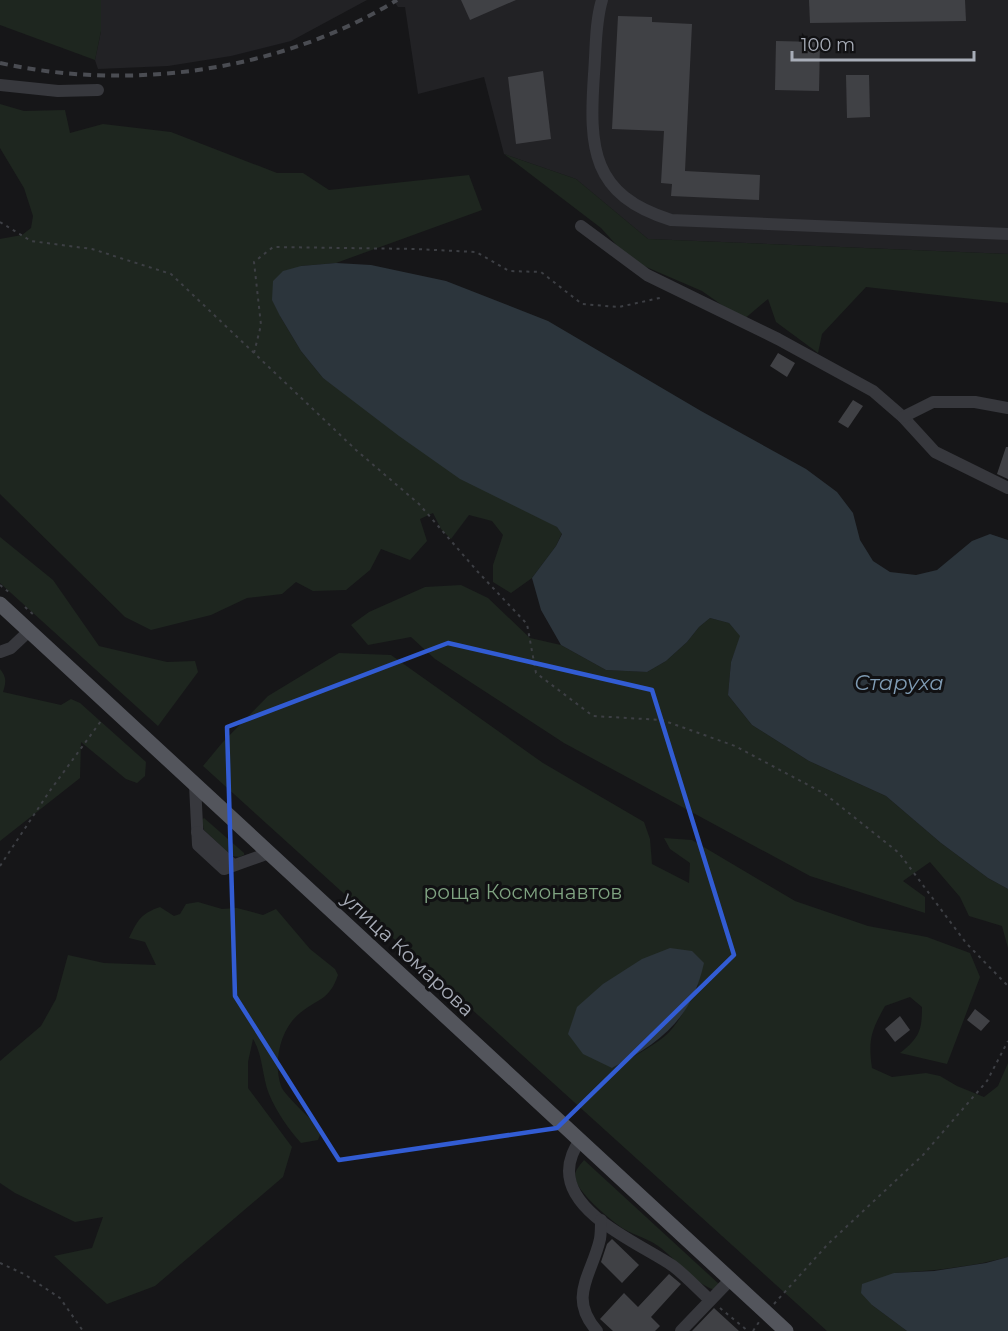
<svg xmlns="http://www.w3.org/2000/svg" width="1008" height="1331" font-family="Montserrat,sans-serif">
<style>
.built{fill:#222225}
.green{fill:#1e261f;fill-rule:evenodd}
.water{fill:#2c353c}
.building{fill:#404145}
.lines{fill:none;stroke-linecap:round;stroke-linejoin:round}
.path{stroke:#3d3f44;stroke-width:2;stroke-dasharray:3 4.5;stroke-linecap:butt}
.minor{stroke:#37383d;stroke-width:12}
.major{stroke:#53555c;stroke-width:15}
.rail{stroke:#4a4c52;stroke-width:4;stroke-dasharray:8 6;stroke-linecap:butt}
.marked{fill:none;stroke:#325cd3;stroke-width:4.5;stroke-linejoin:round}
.labels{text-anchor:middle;stroke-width:6;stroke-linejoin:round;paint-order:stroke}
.park-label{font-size:20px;fill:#7fa381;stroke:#111113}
.street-label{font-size:20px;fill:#a8adb8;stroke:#111113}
.water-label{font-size:21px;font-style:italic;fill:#7f9bb3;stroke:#111113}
</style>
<rect width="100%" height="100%" fill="#161618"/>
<g class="built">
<polygon points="101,0 367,0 291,41 231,56 168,66 98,69 95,60 101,31"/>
<polygon points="393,0 1008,0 1008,254 648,239 576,179 504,154 484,77 418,94 405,7 398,7"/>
</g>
<g class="green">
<polygon points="0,0 101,0 101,31 95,60 0,25"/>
<polygon points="0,104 24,111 65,110 70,133 103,124 171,132 277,173 303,173 329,190 469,175 482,210 336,263 301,266 280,316 301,351 323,378 557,527 562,533 556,546 532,578 511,593 493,582 493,565 503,535 492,521 469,515 451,539 441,529 433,513 420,519 427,541 410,560 381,549 370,570 346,590 313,591 296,582 282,594 247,598 211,615 151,630 125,617 0,494 0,239 22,235 31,228 33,216 24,188 0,148"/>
<polygon points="504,154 576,179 648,239 1008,254 1008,303 866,287 822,334 818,353 776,322 768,299 743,320 702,291 630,260 601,228"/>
<polygon points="0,537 53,580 99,646 167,662 195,661 198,672 158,726 0,583"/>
<polygon points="461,585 488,598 530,638 561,645 606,670 647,672 666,661 687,642 699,627 710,618 729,623 741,636 731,662 728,695 752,725 809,761 886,796 941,843 988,878 1008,889 1008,948 1002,926 969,916 960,897 930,862 903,881 925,897 925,913 810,876 564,743 435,659 411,637 368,645 351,625 369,612 425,587"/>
<path d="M 339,653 L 391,655 L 543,763 L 644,822 L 650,839 L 652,864 L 689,883 L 690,863 L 670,849 L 664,838 L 692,840 L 795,901 L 868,926 L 927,937 L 970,953 L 980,977 L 947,1064 L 900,1053 C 919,1038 922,1031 922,1007 L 910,997 L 885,1006 C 871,1031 868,1040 872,1068 L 892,1077 L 926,1073 L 940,1076 L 957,1086 L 984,1097 L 998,1086 L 1008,1063 L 1008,1257 C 970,1267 933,1271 894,1273 L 872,1305 L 907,1331 L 827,1331 L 203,766 L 222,743 L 268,696 ZM 699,984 C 689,1001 680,1023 665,1036 C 649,1049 630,1058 612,1068 Z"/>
<path d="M 0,669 C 7,678 6,682 3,692 L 61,705 L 71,699 L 80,703 L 146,762 L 145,776 L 137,783 L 126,779 L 81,742 L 80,778 L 0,841 Z"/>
<polygon points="204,818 244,853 244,855 239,857 232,856 204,830 202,820"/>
<path d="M 198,902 L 222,909 L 237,908 L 263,915 L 276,909 L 310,949 L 335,969 L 338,975 C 329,1001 318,998 300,1013 C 280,1029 273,1062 281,1086 C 284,1095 314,1122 322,1130 L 318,1140 L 301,1143 C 289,1130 276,1111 269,1094 C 262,1076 263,1055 253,1039 L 248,1062 L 248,1088 L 292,1147 L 283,1177 L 155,1286 L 107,1304 L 54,1256 L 92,1248 L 103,1217 L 75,1222 L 15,1193 L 0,1183 L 0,1061 L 41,1026 L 56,999 L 68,955 L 104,963 L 156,965 L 145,942 L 129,938 C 138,920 140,914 160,907 L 174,916 L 180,914 L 186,904 Z"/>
<path d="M 584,1160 L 720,1285 L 715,1290 C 693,1283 679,1262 661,1248 C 650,1239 636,1236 624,1229 C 612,1222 574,1190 575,1176 C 575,1170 580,1165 584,1160 Z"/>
</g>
<g class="water">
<polygon points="336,263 371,265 446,281 548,321 701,411 806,469 837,492 853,513 860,540 873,561 890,572 916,575 937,570 972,541 990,534 1008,540 1008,889 988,878 941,843 886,796 809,761 752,725 728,695 731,662 740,636 729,623 710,618 699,627 687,642 666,661 647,672 606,670 561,645 541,610 532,578 556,546 562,534 557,527 460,479 399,436 323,378 301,351 280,316 272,300 273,281 283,271 301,266"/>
<path d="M 670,948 L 692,951 L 704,963 C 691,1020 661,1042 612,1068 L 583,1054 L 568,1034 L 577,1007 L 603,984 L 642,959 Z"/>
<polygon points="1008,1257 1008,1331 907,1331 872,1305 861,1293 862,1284 894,1273 934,1271 986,1263"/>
</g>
<g class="building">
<polygon points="461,0 516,0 470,20"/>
<polygon points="809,0 965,0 966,21 810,23"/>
<polygon points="618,16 652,17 652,22 692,24 685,171 760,175 759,200 671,196 672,184 661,183 664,131 612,129"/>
<polygon points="776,41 820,42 819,91 775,90"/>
<polygon points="543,71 551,139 516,144 508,77"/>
<polygon points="846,75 869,75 870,117 847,118"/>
<polygon points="778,353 795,363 787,377 770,366"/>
<polygon points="853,400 863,406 848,428 838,422"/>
<polygon points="1006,447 1008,447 1008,479 997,474"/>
<polygon points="975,1009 990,1021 981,1031 967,1020"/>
<polygon points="900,1016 910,1030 895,1042 885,1029"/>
<polygon points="612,1239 639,1265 622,1283 601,1262 607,1244"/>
<polygon points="669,1274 681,1284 651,1317 660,1326 655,1331 613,1331 600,1319 624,1293 638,1307"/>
<polygon points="714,1308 715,1309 739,1331 692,1331"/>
</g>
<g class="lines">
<g class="path">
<polyline points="0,222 31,241 92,249 171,274 356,450 419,504 478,572 527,624 536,673 593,716 662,720 735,746 825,794 899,853 966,943 1008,986"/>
<polyline points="254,353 261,325 254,262 273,247 416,249 476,252 509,271 541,272 582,304 619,307 664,297"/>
<polyline points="0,585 10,593"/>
<polyline points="25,607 36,617"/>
<polyline points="0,866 49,792 101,721"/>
<polyline points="0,1263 24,1274 60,1298 83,1331"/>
<polyline points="774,1304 828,1244 923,1155 987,1081 1008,1041"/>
<polyline points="720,1308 748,1331"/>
<polyline points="753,1331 759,1322"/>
</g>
<g class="minor">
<path d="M 602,0 C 595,23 596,50 594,74 C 589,148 591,195 671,220 L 1008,234"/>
<polyline points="0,85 58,91 98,90"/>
<polyline points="581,226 647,275 778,339 873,391 903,417 935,452 1008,488"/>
<polyline points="903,417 933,402 975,402 1008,408"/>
<polyline points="0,652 11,648 29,631"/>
<polyline points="195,785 198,845 224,869 269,853"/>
<polyline points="197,832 233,865"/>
<path d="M 579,1141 C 574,1150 569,1159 569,1171 C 569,1216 643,1245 673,1266 C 686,1276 698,1289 710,1300"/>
<path d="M 597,1331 C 567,1297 592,1275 600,1239 C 601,1233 601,1226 601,1220"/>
<polyline points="681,1331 729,1281"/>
</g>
<polyline class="major" points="0,604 786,1331"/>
<path class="rail" d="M 0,63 C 132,92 281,71 397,0"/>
</g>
<path class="marked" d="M 448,643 L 652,690 L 734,955 L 557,1128 L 339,1160 L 235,996 L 227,727 Z"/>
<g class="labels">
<g class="park-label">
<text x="523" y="899">роща Космонавтов</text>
</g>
<g class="street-label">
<text transform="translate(408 954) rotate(43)" y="7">улица Комарова</text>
</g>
<g class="water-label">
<text x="899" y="690">Старуха</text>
</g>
</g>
<path d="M792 51v9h182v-9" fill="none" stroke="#a8adb8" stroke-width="3"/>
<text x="801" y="51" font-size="18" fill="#a8adb8" stroke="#111113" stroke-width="4.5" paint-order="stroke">100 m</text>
</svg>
